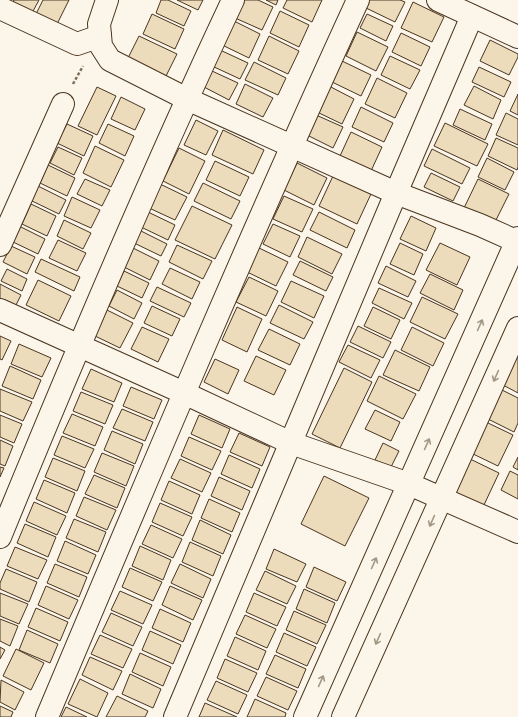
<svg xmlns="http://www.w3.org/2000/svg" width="518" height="717" font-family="Inter,sans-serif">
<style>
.building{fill:#ecdcbc;stroke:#4a3520}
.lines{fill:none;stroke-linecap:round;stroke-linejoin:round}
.minor-casing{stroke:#4a3520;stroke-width:24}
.path{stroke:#7f6f5c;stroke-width:2.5;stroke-dasharray:3 2;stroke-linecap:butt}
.minor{stroke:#fbf6e9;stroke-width:22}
.oneway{stroke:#a29684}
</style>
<rect width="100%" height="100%" fill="#fbf6e9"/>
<g class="building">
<polygon points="14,0 39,0 32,13 12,3"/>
<polygon points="43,0 69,0 56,26 35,16"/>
<polygon points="161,0 168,0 191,11 184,26 156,13"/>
<polygon points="177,0 203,0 198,10"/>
<polygon points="244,0 258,0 273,7 262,30 235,18"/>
<polygon points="266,0 278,0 276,5"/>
<polygon points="287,0 322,0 312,22 283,8"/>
<polygon points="368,0 400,0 405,2 395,22 364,7"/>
<polygon points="413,2 444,17 432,42 401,28"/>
<polygon points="280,11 309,25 299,47 270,33"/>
<polygon points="152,14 184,29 175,49 143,34"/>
<polygon points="367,14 393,26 386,41 360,28"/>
<polygon points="232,20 260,34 249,58 220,44"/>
<polygon points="357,32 388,47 376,71 346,56"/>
<polygon points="401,33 430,47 421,66 392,52"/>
<polygon points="139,36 177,54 165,78 127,60"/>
<polygon points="269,36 299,51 288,74 258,60"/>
<polygon points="490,40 518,54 518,57 509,75 480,61"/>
<polygon points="220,50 248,63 240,79 212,66"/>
<polygon points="390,56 420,70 410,89 381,75"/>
<polygon points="342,61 371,75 361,96 332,82"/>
<polygon points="254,62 286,78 278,95 245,80"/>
<polygon points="479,67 511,82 504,97 472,82"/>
<polygon points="212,71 238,83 229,100 204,87"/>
<polygon points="377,78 407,93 395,118 365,104"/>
<polygon points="245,84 273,98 263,117 236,104"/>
<polygon points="329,86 354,99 342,124 317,112"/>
<polygon points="474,86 501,100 493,119 464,105"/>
<polygon points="97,87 116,96 97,135 78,126"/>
<polygon points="518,94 518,115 510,111"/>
<polygon points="121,97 145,109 135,130 111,119"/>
<polygon points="361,107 393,123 384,142 352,127"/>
<polygon points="460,109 492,124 485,140 453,125"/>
<polygon points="506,113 518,119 518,145 496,135"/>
<polygon points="316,115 343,127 333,148 307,135"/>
<polygon points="196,120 218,131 206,155 184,145"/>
<polygon points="445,123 488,144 477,166 434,146"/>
<polygon points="67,124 93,136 84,156 57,143"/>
<polygon points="108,124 134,136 125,156 99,143"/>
<polygon points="223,130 264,150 253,174 212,155"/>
<polygon points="351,132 382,147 371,171 340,156"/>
<polygon points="496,138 518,148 518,167 517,170 488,156"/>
<polygon points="95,146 124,160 111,187 83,173"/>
<polygon points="58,147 82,158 74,175 50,163"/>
<polygon points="179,148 205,161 189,194 163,181"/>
<polygon points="432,149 470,168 462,184 424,166"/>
<polygon points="487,158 514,172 505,190 478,177"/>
<polygon points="215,161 249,177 240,196 206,180"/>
<polygon points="297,163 327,178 314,205 284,190"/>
<polygon points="48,165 75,178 67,196 40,183"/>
<polygon points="431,173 460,187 453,201 424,187"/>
<polygon points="333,176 371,194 357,224 319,206"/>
<polygon points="85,179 110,190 102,206 77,194"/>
<polygon points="478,179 509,194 495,222 464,208"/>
<polygon points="203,183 240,201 231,219 194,201"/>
<polygon points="160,184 187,197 175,220 149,208"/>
<polygon points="36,185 66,200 59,214 30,200"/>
<polygon points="284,196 313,209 302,232 273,219"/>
<polygon points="72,197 100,210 91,228 64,216"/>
<polygon points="31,204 56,216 47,236 22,224"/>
<polygon points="192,206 232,225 215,259 175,240"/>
<polygon points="148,212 175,225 168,240 141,227"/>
<polygon points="319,212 355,230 347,248 310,230"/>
<polygon points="411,216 436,228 426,251 400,239"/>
<polygon points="64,220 91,233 83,249 57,236"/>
<polygon points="273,224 300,236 290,257 263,244"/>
<polygon points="19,226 45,239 38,254 11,241"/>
<polygon points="139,230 167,244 161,256 132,242"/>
<polygon points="307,237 342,254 332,274 298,257"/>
<polygon points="58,240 86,253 77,271 49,258"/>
<polygon points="400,243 423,254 414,275 390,264"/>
<polygon points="440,243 470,257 457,285 426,270"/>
<polygon points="177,245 212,261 203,279 169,262"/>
<polygon points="11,246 35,257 27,274 3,262"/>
<polygon points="257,247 288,262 276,286 245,271"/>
<polygon points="133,248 159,261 150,280 124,267"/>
<polygon points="41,259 80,277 74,291 35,272"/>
<polygon points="300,261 333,277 326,291 293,275"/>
<polygon points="386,266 416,281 408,297 378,283"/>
<polygon points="170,268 200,282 192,299 162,284"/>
<polygon points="7,269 27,279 22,291 1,281"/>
<polygon points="124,271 149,283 142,298 117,286"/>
<polygon points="430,274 463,290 454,310 420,293"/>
<polygon points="249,277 278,291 266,316 236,302"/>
<polygon points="38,280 71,296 59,321 26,305"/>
<polygon points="291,281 324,296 314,318 281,302"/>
<polygon points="0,284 21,295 15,307 0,300"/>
<polygon points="157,287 191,303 184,317 150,301"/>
<polygon points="379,288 412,303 404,319 372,303"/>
<polygon points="117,290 142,303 134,319 109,306"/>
<polygon points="422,297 458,314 445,339 410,322"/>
<polygon points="279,305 313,322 304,339 270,323"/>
<polygon points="152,306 180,319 172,336 144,323"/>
<polygon points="237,307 262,319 247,352 222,340"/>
<polygon points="373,307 400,320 391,339 364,326"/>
<polygon points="107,310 133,323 120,348 95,336"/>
<polygon points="358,326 391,342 383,358 350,342"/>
<polygon points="142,327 169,339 158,362 131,349"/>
<polygon points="412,327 444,343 433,366 401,350"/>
<polygon points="269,329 300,344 290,365 258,350"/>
<polygon points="0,336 11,341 2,360 0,359"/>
<polygon points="19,344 51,358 42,377 11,364"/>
<polygon points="348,345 380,360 371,378 339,362"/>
<polygon points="395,350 430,367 419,391 383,375"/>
<polygon points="256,356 286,370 274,395 244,381"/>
<polygon points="517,356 518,357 518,393 503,385"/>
<polygon points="215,359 239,370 228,394 204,382"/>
<polygon points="10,366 41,380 33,399 2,386"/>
<polygon points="344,368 372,382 340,448 312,434"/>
<polygon points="91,369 122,383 114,402 82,389"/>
<polygon points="379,376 416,394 403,419 367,401"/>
<polygon points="131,387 162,400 154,419 123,406"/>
<polygon points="0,389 32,402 23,421 0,411"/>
<polygon points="500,389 518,398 518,423 514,432 486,418"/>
<polygon points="81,392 113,405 105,424 73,411"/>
<polygon points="122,409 153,422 145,441 113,428"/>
<polygon points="375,410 400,422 391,441 365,429"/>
<polygon points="72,414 103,427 95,446 63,433"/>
<polygon points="0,415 22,424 14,443 0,437"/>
<polygon points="199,415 230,429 222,448 191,434"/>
<polygon points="486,422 513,435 498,466 471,453"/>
<polygon points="112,431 143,444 135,464 104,450"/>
<polygon points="239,433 270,447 262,466 230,452"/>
<polygon points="62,436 94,449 85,468 54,455"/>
<polygon points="189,437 221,451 212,470 181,456"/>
<polygon points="0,440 13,446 5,466 0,464"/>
<polygon points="383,443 399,451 391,467 375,460"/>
<polygon points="102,453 134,466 126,486 94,472"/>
<polygon points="229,455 260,469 252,488 221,474"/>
<polygon points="466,457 499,473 483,507 450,491"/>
<polygon points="518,457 518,470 513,467"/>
<polygon points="53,458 85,471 77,491 45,477"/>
<polygon points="180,459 211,473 202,492 171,478"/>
<polygon points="0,467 4,468 0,477"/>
<polygon points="510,471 518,475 518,499 501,490"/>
<polygon points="94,475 125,488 117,508 85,494"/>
<polygon points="324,476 369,498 345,546 301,524"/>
<polygon points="219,477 250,491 242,510 211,496"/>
<polygon points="44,480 75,493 67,513 36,499"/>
<polygon points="169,481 200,495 192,514 161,500"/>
<polygon points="84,497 116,510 107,530 76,516"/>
<polygon points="209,499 240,513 232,532 201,518"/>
<polygon points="34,502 66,516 57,535 26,521"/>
<polygon points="160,503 192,517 183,536 152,522"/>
<polygon points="74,519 106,532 98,552 66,538"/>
<polygon points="200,520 231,535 223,554 192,540"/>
<polygon points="25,524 56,537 48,557 17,543"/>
<polygon points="151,525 182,539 173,558 142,544"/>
<polygon points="65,541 96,555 88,574 57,561"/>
<polygon points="190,542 221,556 213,576 182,562"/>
<polygon points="140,546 171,560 163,580 132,566"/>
<polygon points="15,547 47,560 38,579 7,566"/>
<polygon points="274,549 306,564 297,582 266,569"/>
<polygon points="55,564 87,577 79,597 47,583"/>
<polygon points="180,564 211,579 203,598 171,583"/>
<polygon points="314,567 346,582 337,601 306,587"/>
<polygon points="130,568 162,582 153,601 122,587"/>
<polygon points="6,569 37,582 29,602 0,589 0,583"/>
<polygon points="265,571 296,586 287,604 256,590"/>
<polygon points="46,586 78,600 69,619 38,605"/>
<polygon points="170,586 202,600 193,620 162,605"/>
<polygon points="304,589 335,603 327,623 296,609"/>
<polygon points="120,591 152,605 143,624 111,610"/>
<polygon points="0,593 28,604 19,624 0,616"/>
<polygon points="254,593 286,607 277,626 246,612"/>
<polygon points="36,608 68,622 60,641 28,627"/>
<polygon points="160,609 191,623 183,642 152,628"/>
<polygon points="294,611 326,625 317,644 286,630"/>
<polygon points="111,613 142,627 133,646 102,632"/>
<polygon points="245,615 276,629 267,648 236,634"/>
<polygon points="0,619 18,626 10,646 0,641"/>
<polygon points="27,630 58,644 50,663 19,650"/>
<polygon points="150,631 181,645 173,664 142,650"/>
<polygon points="284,633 316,647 307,666 276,652"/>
<polygon points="100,635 132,649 123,668 91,654"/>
<polygon points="235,637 266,651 258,670 227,656"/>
<polygon points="0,647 5,650 0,659"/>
<polygon points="16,649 44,663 31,690 3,676"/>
<polygon points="140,653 171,667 163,686 132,672"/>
<polygon points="275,655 306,669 298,688 266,674"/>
<polygon points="90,657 122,671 113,690 82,675"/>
<polygon points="225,659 257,673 248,692 217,678"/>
<polygon points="130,674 161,689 153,708 122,694"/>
<polygon points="266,677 297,691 288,710 257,696"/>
<polygon points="80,679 108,693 97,717 68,704"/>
<polygon points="1,680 24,692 15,710 0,702"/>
<polygon points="216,681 247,695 238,714 207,700"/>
<polygon points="117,696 148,711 145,717 106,717"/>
<polygon points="255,699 286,713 285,717 247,717"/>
<polygon points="205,703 237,717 199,717"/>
<polygon points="0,706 13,712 11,717 0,717"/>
<polygon points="66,707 87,717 61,717"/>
</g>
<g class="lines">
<g class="minor-casing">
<g id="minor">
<polyline points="107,0 99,24 101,46 110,60 187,99 396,193 480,225 518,242"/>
<polyline points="438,0 518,37"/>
<polyline points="0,8 77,44 100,36"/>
<polyline points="0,245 63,104"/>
<polyline points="0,310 184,393 291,443 409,484 518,532"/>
<path d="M 0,537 C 74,356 150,176 233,0"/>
<path d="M 47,717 C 148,477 249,237 358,0"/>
<polyline points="175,717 396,193 472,16"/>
<polyline points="305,717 518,238"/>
<polyline points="343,717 518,328"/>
</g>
</g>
<polyline class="path" points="73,84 83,66"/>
<use href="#minor" class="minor"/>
</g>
<defs><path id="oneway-shaft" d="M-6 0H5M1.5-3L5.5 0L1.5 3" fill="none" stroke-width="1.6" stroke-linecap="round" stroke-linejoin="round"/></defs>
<g class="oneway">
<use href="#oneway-shaft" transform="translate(480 325) rotate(-66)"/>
<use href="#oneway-shaft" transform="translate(496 376) rotate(114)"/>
<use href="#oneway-shaft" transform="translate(427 444) rotate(-66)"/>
<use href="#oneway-shaft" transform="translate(432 521) rotate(114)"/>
<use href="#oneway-shaft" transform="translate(374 563) rotate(-66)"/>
<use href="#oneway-shaft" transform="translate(378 639) rotate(114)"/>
<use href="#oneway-shaft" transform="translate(321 681) rotate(-66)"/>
</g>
</svg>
